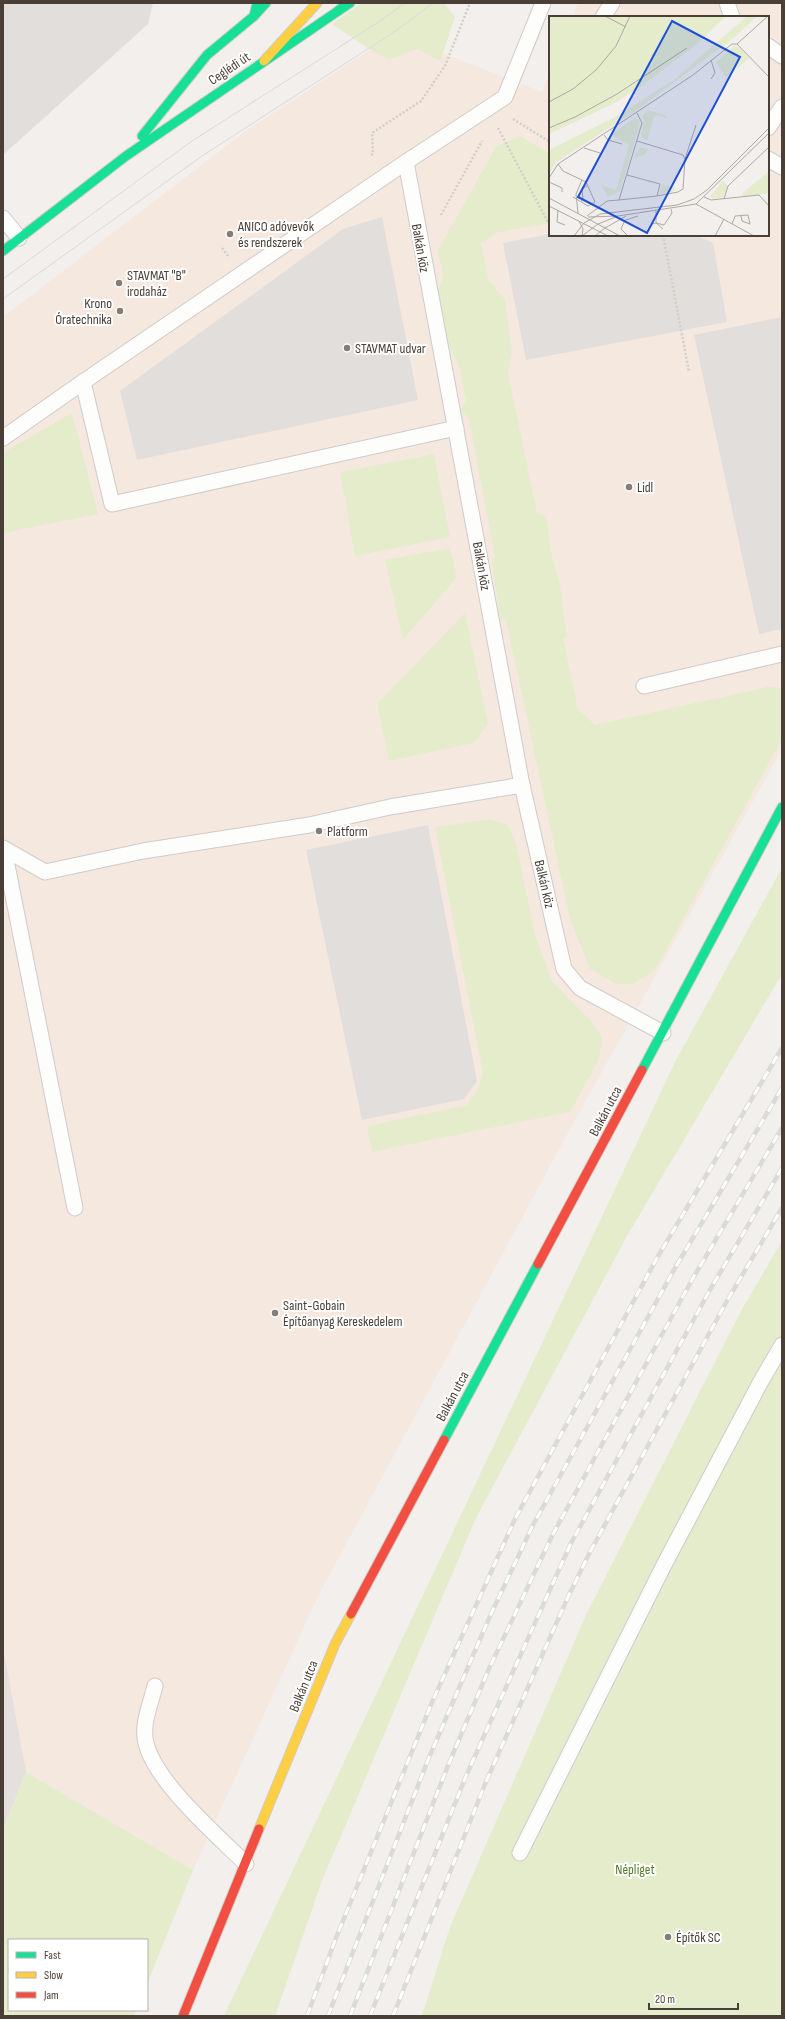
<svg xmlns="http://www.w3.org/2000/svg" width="785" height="2019" font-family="'Sofia Sans Condensed',sans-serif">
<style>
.commercial{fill:#f5e8df}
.industrial{fill:#e5e0dd}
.green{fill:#e4eccc}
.parking{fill:#e1dedb}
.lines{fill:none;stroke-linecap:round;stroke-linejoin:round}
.lane-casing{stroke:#cfcbc8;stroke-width:17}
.fast-casing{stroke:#d2cbc3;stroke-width:11}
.slow-casing{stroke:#d2cbc3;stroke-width:11}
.jam-casing{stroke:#d2cbc3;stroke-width:11}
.path{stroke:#d2cfca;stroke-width:2.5;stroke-dasharray:2 2;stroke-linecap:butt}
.lane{stroke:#fdfdfc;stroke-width:15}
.fast{stroke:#16e098;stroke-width:9}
.slow{stroke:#ffcf43;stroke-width:9}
.jam{stroke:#f24e42;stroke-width:9}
.tram{stroke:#dadad9;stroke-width:1}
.rail-casing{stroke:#dadad9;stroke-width:4.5}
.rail{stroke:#fff;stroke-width:3;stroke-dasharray:9;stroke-linecap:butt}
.poi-dot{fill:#847d76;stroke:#fff;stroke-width:1.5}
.labels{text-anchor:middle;stroke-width:4;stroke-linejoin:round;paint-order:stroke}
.street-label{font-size:14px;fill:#493f37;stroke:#fff}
.poi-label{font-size:14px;fill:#493f37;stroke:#fff;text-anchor:start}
.park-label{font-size:14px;fill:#537d28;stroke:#fff}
.inset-road{fill:none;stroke:#aea9a4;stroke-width:1}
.view{fill:#1d4ed8;fill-opacity:0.15;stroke:#1d4ed8;stroke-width:2}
.inset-edge{fill:none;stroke:#493f37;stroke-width:2}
</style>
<rect width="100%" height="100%" fill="#f2efec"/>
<polygon class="commercial" points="578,3 782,3 782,749 571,1127 318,1596 193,1870 26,1772 3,1647 3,317 246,131 394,34 542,92 550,72 550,235 768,235 768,17 573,17"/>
<polygon class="industrial" points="3,1647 26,1772 3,1830"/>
<g class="green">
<polygon points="362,3 444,3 455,17 440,61 417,49 389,60 371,50 332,24"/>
<polygon points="520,136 550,154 550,223 498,232 481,243 488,279 505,300 512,351 508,373 537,513 546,516 552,556 560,585 567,637 563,638 578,709 595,725 767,687 782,688 782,739 655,970 633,984 616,984 590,969 570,919 506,620 500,619 492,561 495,557 469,419 460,409 466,401 459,365 446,341 438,292 443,276 438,250 496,147"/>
<polygon points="72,413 98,514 3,533 3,454 11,448"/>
<polygon points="434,454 450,537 355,556 340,472"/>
<polygon points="450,548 457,577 403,640 385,560"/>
<polygon points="465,613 488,724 474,743 389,761 377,704"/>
<polygon points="489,819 507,824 516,843 535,935 552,981 591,1021 602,1037 599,1059 570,1112 372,1152 367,1126 467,1105 477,1090 483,1074 435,827"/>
<polygon points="782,868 782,974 627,1236 476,1518 323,1878 275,2016 224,2016 676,1060"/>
<polygon points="782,1241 782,2016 422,2016 450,1927 587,1613 741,1311"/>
<polygon points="26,1772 193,1870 147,1984 147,1940 9,1940 9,2010 136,2010 134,2016 3,2016 3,1830"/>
</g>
<g class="parking">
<polygon points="3,3 153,3 148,24 3,155"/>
<polygon points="382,217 418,400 137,460 120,391 343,229"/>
<polygon points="550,234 550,235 695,235 713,243 727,322 526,360 503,243"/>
<polygon points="782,317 782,629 759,634 694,335"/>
<polygon points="428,825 477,1081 464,1099 362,1120 306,850"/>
</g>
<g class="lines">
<g class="lane-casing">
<g id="lane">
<polyline points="543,3 505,97 406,162 522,785 564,969 580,988 663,1033"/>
<polyline points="727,3 732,17"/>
<polyline points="603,17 612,3"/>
<polyline points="768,46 782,56"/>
<polyline points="768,128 782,107"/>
<polyline points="768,159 782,167"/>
<polyline points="406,162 83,382 112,504 456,428"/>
<polyline points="3,218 19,238"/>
<polyline points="3,438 83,382"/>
<polyline points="644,686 782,654"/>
<polyline points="3,848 45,872 143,851 309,825 390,807 522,785"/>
<polyline points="4,850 75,1208"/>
<path d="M 155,1686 C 151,1703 141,1725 146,1743 C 155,1782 216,1834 246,1864"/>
<polyline points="520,1853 664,1565 760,1383 782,1345"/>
</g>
</g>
<g class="fast-casing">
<g id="fast">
<polyline points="338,11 350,3"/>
<polyline points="254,16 257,3"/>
<polyline points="142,136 207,55 254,16 266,3"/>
<polyline points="3,251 126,156 338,11 347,3"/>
<polyline points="642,1070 782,807"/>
<polyline points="444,1440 538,1264"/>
</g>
</g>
<g class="slow-casing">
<g id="slow">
<polyline points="264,61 317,3"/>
<polyline points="259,1829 335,1644 351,1614"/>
</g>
</g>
<g class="jam-casing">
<g id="jam">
<polyline points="538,1264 642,1070"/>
<polyline points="351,1614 444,1440"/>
<polyline points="183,2016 259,1829"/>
</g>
</g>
<g class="path">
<polyline points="513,119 550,142"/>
<polyline points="498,128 550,226"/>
<polyline points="371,155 373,154 372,133 421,101 445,66 470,3"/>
<polyline points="441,215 482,141"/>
<polyline points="663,235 689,372"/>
<polyline points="222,248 228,256"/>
</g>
<use href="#lane" class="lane"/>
<use href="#fast" class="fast"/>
<use href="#slow" class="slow"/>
<use href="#jam" class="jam"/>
<g class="tram">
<polyline points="3,279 192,141 380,21 405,3"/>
<polyline points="3,299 202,156 394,32 433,3"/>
</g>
<g class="rail-casing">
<g id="rail">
<polyline points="307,2016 336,1938 433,1700 516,1517 657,1258 782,1048"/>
<polyline points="328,2016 428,1760 490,1616 533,1525 675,1268 782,1088"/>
<polyline points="350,2016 447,1768 488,1671 531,1580 553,1534 693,1278 782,1128"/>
<polyline points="370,2016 466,1776 571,1543 711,1288 782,1168"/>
<polyline points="393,2016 485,1784 568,1597 590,1552 728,1299 782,1208"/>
</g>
</g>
<use href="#rail" class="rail"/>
</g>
<g class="poi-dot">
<circle cx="230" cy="234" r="4"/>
<circle cx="119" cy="283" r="4"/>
<circle cx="120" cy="311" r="4"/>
<circle cx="347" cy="348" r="4"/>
<circle cx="629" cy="487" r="4"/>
<circle cx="319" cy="831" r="4"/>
<circle cx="275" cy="1313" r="4"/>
<circle cx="668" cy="1937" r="4"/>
</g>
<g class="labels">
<g class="street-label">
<text transform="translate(229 68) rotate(-34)" y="5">Ceglédi út</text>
<text transform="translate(421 248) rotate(80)" y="5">Balkán köz</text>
<text transform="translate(482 566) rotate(80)" y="5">Balkán köz</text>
<text transform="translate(545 884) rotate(77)" y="5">Balkán köz</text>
<text transform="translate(605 1111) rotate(-62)" y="5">Balkán utca</text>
<text transform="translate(452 1396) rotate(-62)" y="5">Balkán utca</text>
<text transform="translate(303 1686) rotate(-68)" y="5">Balkán utca</text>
</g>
<g class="poi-label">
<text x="238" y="231">ANICO adóvevők<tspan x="238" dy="16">és rendszerek</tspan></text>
<text x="127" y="280">STAVMAT "B"<tspan x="127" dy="16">irodaház</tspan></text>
<text x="112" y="308" text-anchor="end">Krono<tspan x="112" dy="16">Óratechnika</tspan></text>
<text x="355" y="353">STAVMAT udvar</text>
<text x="637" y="492">Lidl</text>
<text x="327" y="836">Platform</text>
<text x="283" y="1310">Saint-Gobain<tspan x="283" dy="16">Építőanyag Kereskedelem</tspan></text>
<text x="676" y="1942">Építők SC</text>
</g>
<g class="park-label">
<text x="635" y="1874">Népliget</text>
</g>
</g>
<g transform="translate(549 16)">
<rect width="220" height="220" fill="#f2efec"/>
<path d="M 0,0 L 177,0 L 147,29 L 94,69 L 64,88 L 0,118 ZM 198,0 L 208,0 L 186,21 L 88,94 L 7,146 L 0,158 L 0,134 L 68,100 L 126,63 ZM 185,30 L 190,31 L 200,42 L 177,62 L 167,46 ZM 99,94 L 118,100 L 118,102 L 108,99 L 105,101 L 98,125 L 92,120 L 95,106 L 93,99 ZM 86,102 L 91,105 L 90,111 L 71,175 L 59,181 L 52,169 L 67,174 L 80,129 L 61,119 ZM 91,131 L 99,133 L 97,138 L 85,142 ZM 220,155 L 220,177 L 194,181 L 194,177 ZM 174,165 L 179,170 L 174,181 L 163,183 L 162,179 ZM 113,168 L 126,172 L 123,176 L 110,178 Z" fill="#e4eccc"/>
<path class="inset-road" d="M 56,0 L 77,11M 188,28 L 219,0M 162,63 L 166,57 L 162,44M 0,86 L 24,73 L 47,54 L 67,30 L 81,0M 0,112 L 26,101 L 68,78 L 138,32M 55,119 L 59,124 L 73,128M 88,125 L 134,139 L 136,143 L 134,173 L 129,176 L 108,180M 35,132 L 51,137M 136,143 L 147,109M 9,148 L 14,155 L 37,166 L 46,186 L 39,190 L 24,181M 0,162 L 9,148 L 144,59 L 183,28 L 188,28 L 220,61M 0,166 L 13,172 L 13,176M 155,181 L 162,184 L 210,179 L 220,190M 0,182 L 71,220M 175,183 L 179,170 L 220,131M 70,184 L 108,180 L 111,168 L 78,159M 31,186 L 34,183 L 33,173 L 39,169M 147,188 L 205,220M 0,190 L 59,220M 9,194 L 8,206 L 16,209M 29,197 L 27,178 L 33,164M 38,200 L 58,185 L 70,184 L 93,107 L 88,97M 39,201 L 69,200M 76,204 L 72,213 L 79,220M 30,205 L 34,213 L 33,220M 74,205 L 89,200M 103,208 L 107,207 L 107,195M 183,208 L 186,200 L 199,199 L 201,208 L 193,205 L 192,200M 56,212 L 77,200M 114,213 L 107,207 L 115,209 L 123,197 L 122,193M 25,220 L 35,207 L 51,198 L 128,189 L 145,183 L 158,174 L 220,112M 33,220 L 49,208 L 69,200 L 147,188 L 220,117M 46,220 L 57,211M 166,220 L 175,203"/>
<path class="view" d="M 123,5 L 191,41 L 98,217 L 29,181 Z"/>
<rect width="220" height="220" class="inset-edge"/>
</g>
<rect width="785" height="2019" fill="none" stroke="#493f37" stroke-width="8"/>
<rect x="8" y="1939" width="140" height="72" fill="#ffffff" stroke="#b6b2af"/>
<rect x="16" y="1952" width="20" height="6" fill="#16e098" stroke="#b6b2af"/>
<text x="44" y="1959" font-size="12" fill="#493f37">Fast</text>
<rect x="16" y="1972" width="20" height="6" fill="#ffcf43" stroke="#b6b2af"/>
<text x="44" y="1979" font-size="12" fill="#493f37">Slow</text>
<rect x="16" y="1992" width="20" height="6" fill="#f24e42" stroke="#b6b2af"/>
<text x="44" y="1999" font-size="12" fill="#493f37">Jam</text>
<path d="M649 2003v6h89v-6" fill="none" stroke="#493f37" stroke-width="2"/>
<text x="655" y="2003" font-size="12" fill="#493f37" stroke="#ffffff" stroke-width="3" paint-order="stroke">20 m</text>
</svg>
